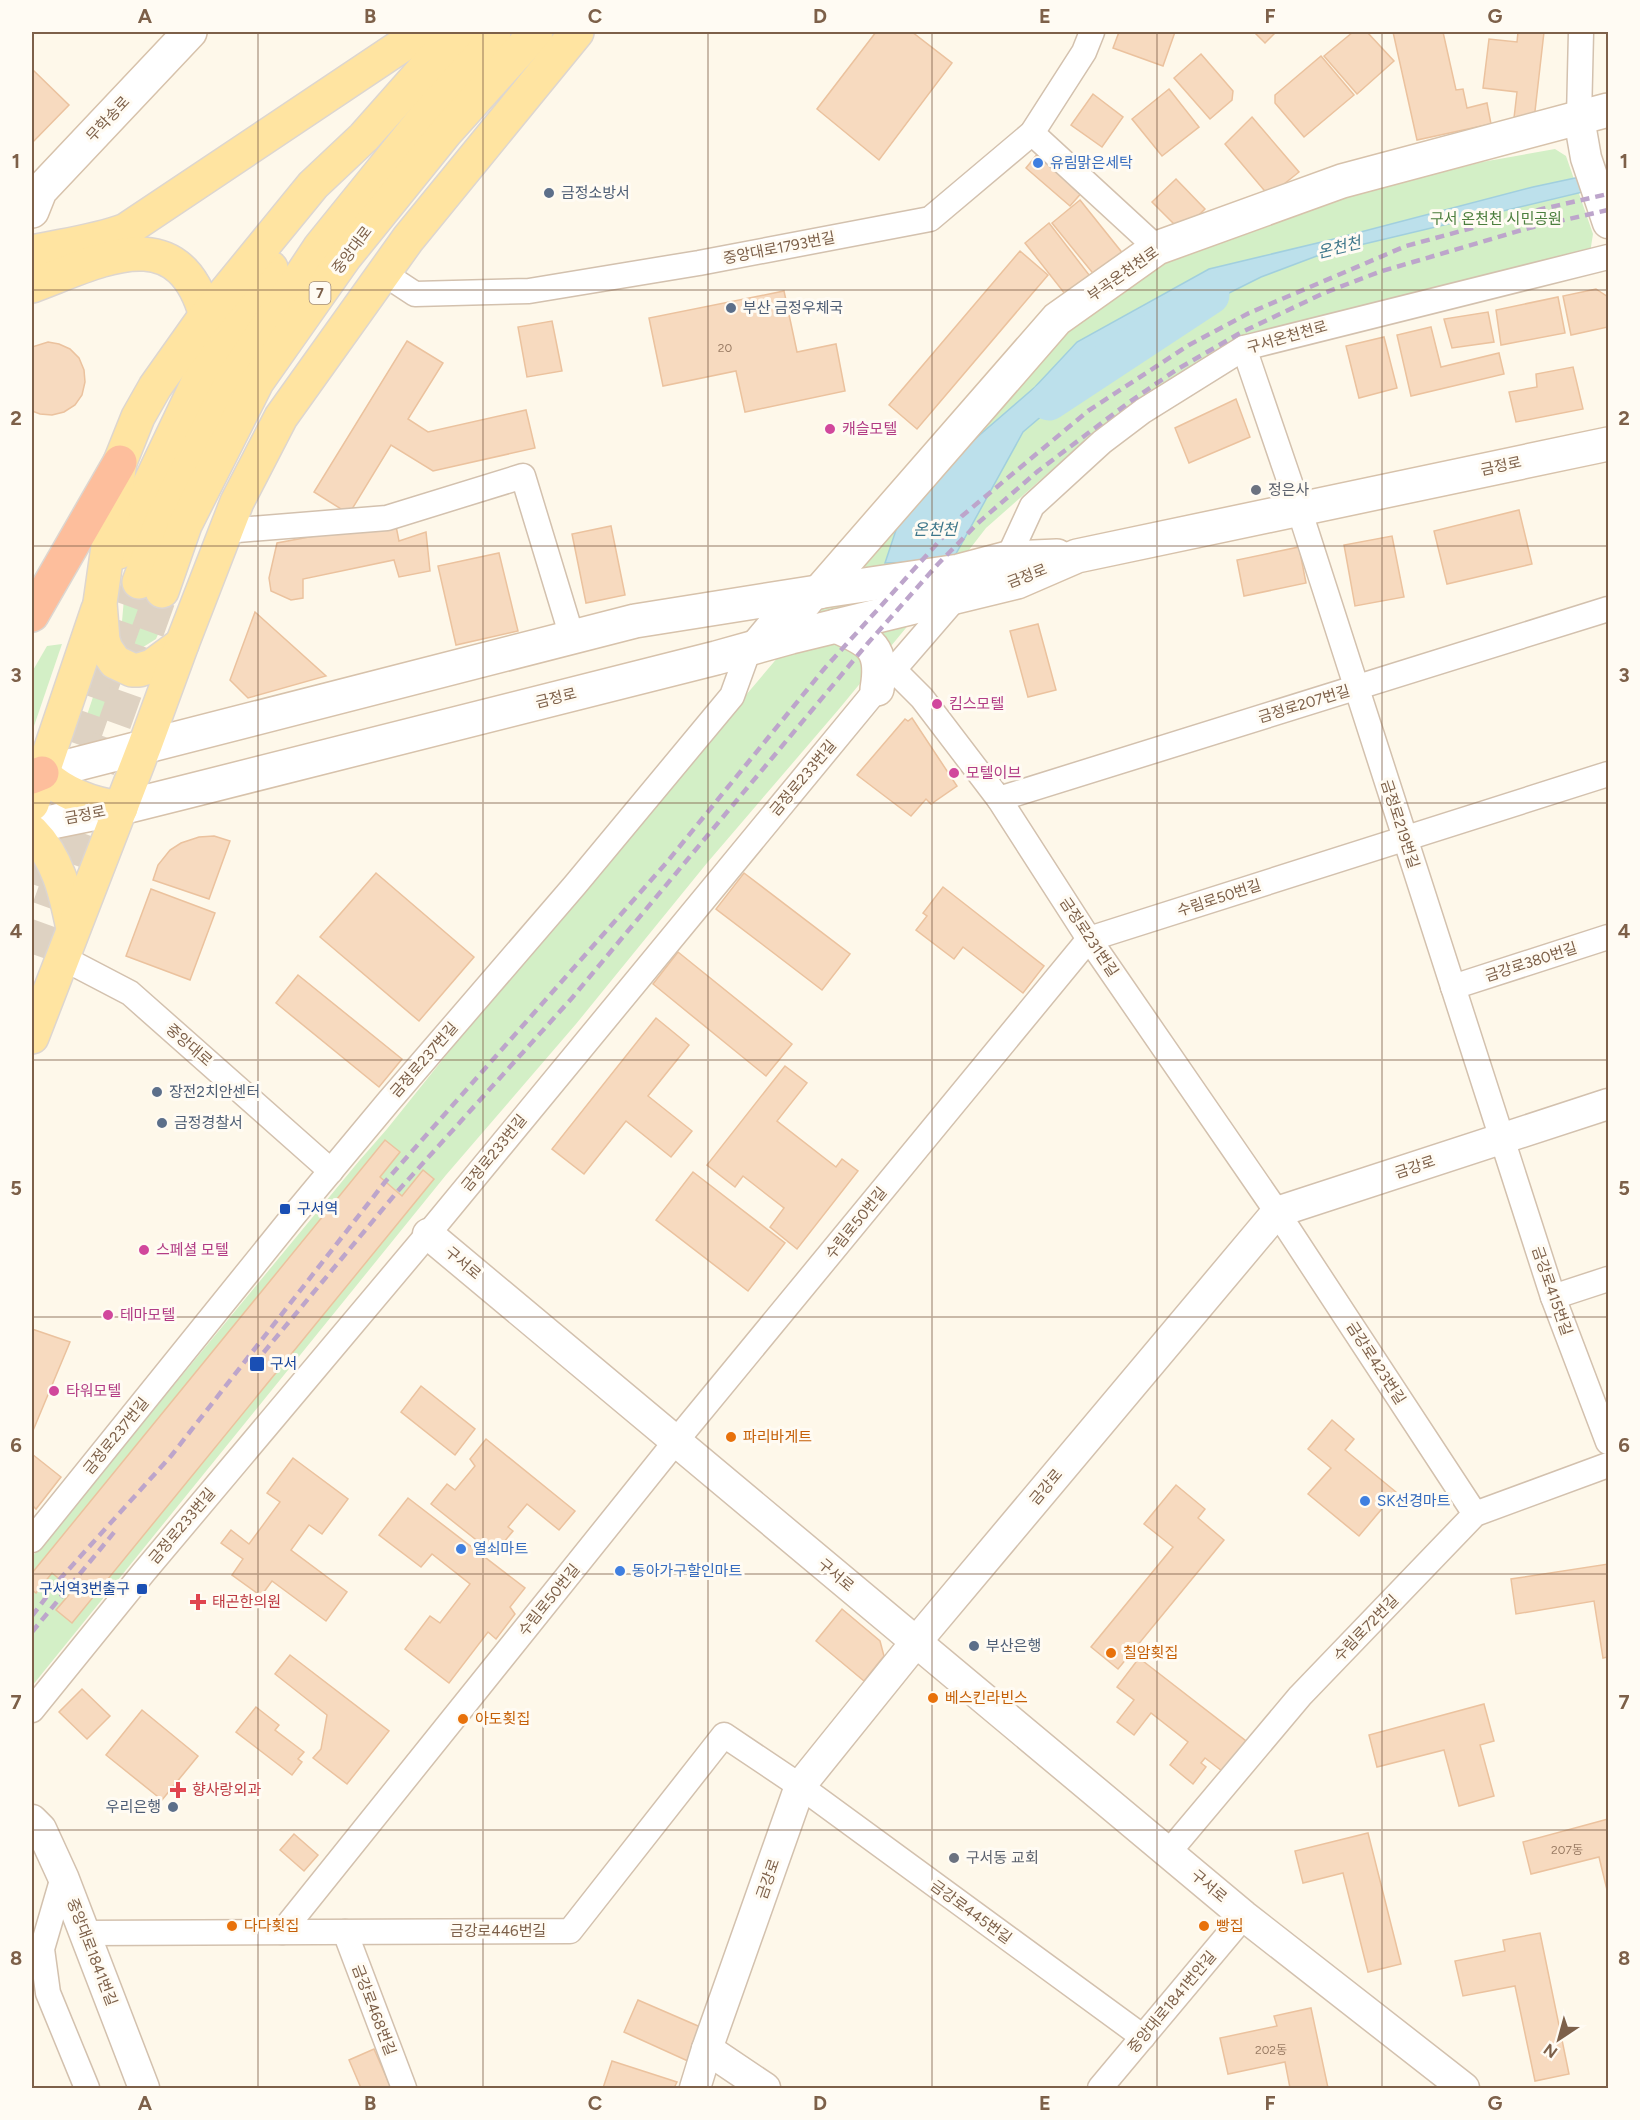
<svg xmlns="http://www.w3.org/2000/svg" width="1640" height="2120" font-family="Figtree,'Noto Sans KR',sans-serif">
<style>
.green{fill:#d3efc6}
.water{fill:#bce0eb;stroke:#a1cfde;stroke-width:1.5}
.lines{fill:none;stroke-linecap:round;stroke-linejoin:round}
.river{stroke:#bce0eb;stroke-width:39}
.building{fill:#f7dabf;stroke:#ebc29e;stroke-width:1.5}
.primary-tunnel{stroke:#ded2c2;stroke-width:33;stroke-dasharray:33 16;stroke-linecap:butt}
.minor-casing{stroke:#d3c1ae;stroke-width:27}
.tertiary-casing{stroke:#d3c1ae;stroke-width:33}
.secondary-casing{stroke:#d7c2ab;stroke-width:36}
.primary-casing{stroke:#ddd6d0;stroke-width:36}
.motorway-casing{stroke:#ddd6d0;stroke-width:36}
.minor{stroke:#fff;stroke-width:24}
.tertiary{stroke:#fff;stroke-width:30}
.secondary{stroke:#fff;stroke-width:33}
.primary{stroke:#ffe4a1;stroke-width:33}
.motorway{stroke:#fdbe9c;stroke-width:33}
.rail{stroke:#bda5cb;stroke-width:4.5;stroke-dasharray:9 6;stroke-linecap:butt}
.grid{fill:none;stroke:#7d6049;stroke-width:1.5;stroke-opacity:0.55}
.shop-dot{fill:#3f7fe0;stroke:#fffbf3;stroke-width:2}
.service-dot{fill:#5c6f8a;stroke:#fffbf3;stroke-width:2}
.hotel-dot{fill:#d1479c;stroke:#fffbf3;stroke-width:2}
.worship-dot{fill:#6b7280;stroke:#fffbf3;stroke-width:2}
.transit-dot{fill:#1a4fb4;stroke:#fffbf3;stroke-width:2}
.food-dot{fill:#e8710a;stroke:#fffbf3;stroke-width:2}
.health-dot{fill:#e0444e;stroke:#fffbf3;stroke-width:2}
.labels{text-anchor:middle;stroke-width:6;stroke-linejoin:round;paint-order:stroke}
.number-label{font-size:12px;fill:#9c7e66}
.shield{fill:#fffbf3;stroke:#a48e7c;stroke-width:1.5}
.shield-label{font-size:14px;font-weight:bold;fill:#7d6049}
.street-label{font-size:15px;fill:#7d6049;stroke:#fffbf3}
.shop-label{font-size:15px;fill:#366cbe;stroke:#fffbf3;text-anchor:start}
.service-label{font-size:15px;fill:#4e5e75;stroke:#fffbf3;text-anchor:start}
.park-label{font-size:15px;fill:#4b7e3d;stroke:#fffbf3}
.hotel-label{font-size:15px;fill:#b23c85;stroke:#fffbf3;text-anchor:start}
.worship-label{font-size:15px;fill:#5b616d;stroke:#fffbf3;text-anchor:start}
.transit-label{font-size:15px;fill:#164399;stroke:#fffbf3;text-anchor:start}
.food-label{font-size:15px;fill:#c56008;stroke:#fffbf3;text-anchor:start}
.health-label{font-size:15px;fill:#be3a42;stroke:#fffbf3;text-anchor:start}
.water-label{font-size:16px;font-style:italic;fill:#3e778b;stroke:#fffbf3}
.neatline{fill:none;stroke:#7d6049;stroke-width:2}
.grid-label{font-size:20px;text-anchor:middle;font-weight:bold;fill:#7d6049}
</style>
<rect width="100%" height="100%" fill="#fef8ea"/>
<g class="green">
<polygon points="1555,149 1566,156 1593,234 1590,253 1209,363 1071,453 986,528 948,577 839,709 707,863 576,1024 446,1175 32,1686 32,1557 359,1161 387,1129 536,943 934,473 1072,320 1139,272 1292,210 1482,162"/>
<polygon points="125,587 137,595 172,601 156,639 140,649 125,646 121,633"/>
<polygon points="62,644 32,732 32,672 47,646"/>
<polygon points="96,688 117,698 89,737 81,733"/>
</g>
<polygon class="water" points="1608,171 1608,186 1322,254 1261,277 1125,345 1023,432 952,561 885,563 897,527 960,452 1035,387 1077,342 1209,269 1330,240 1533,187"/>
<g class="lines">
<polyline class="river" points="1049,401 1210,295"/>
</g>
<g class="building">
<polygon points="876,32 912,32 952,63 879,160 817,109"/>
<polygon points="1119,32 1175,32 1163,66 1113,48"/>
<polygon points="1254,32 1276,32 1265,43"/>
<polygon points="1353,32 1367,32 1394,61 1357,94 1324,56"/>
<polygon points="1393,32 1443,32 1456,90 1463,89 1467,108 1487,103 1491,124 1417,140"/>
<polygon points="1518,32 1544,32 1534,120 1514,118 1517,92 1483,88 1489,39 1517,42"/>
<polygon points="1201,54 1233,91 1232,100 1210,119 1174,78"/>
<polygon points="1321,56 1354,95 1304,137 1275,103 1275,95"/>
<polygon points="33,70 69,105 32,143 32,72"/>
<polygon points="1169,89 1199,127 1162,156 1132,119"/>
<polygon points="1093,94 1123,117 1102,147 1071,125"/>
<polygon points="1252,117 1299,172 1269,196 1225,144"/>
<polygon points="1039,152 1084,190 1070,206 1026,168"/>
<polygon points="1176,179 1205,209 1182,232 1152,202"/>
<polygon points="1080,200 1124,255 1096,277 1052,223"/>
<polygon points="1049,223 1093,280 1069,299 1025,243"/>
<polygon points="1020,251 1048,275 917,429 889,405"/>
<polygon points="1596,289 1608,297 1608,327 1571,335 1563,296"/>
<polygon points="784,291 797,352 836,344 845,391 745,412 736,371 663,386 649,318"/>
<polygon points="1558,297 1565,333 1501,345 1496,310"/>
<polygon points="1488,312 1494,342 1452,348 1444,319"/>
<polygon points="552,321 562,371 527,377 518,327"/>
<polygon points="1431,327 1441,367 1499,353 1504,374 1411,396 1397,335"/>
<polygon points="1384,337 1397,388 1359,398 1346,346"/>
<polygon points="407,341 443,363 408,419 428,432 526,410 535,448 433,471 391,445 349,514 314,492"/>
<polygon points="48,342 59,344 70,349 79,358 84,370 85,382 82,395 75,405 64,412 52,415 40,414 32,411 32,347"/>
<polygon points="1573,367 1583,409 1516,422 1509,392 1537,387 1536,374"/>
<polygon points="1236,399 1250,437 1189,463 1175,428"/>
<polygon points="1519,510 1532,564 1447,584 1434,531"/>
<polygon points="395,521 399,541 426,532 430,571 399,577 394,560 303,579 303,598 291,600 271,591 269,578 277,543"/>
<polygon points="611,526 625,595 586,603 572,534"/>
<polygon points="1392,536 1404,597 1355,606 1344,545"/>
<polygon points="1299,547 1306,583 1244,596 1237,560"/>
<polygon points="499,553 518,631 456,645 438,566"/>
<polygon points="255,612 326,676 248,698 230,680"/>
<polygon points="1038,624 1056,690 1028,697 1010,631"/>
<polygon points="912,718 957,786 931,804 926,799 911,816 857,775 905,719 908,721"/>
<polygon points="214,836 230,841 209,899 153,880 158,865 170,850 181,843 199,837"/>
<polygon points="376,873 474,957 419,1021 320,937"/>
<polygon points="744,873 850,954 822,990 716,909"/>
<polygon points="943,887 1044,966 1023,993 963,947 954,959 916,930 927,916 923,913"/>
<polygon points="151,889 215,913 190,980 126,956"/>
<polygon points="678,952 792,1044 766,1076 653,984"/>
<polygon points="298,975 402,1059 379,1087 276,1003"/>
<polygon points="656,1018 689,1045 648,1096 692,1131 671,1157 626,1121 584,1174 552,1149"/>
<polygon points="785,1066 807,1083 777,1121 836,1167 842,1159 858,1171 797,1249 770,1227 784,1208 743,1176 735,1187 707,1165"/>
<polygon points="385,1140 400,1152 380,1177 402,1196 423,1170 434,1179 72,1623 56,1610 73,1590 52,1573 36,1593 32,1590 32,1573"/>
<polygon points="693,1172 785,1243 748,1291 656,1220"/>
<polygon points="32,1329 70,1342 32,1433"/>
<polygon points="421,1386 475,1429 455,1455 401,1412"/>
<polygon points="1332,1420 1354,1439 1345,1450 1396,1492 1359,1536 1308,1494 1331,1468 1308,1449"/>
<polygon points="486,1439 575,1511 559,1530 527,1504 508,1527 513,1531 494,1554 431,1504 447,1484 455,1490 475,1466 470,1459"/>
<polygon points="32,1454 61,1477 36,1509 32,1505"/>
<polygon points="293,1458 348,1499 322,1534 309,1525 291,1550 347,1592 326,1621 272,1581 261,1596 232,1575 243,1559 221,1543 231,1530 249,1544 280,1502 267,1493"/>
<polygon points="1176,1485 1205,1509 1198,1518 1224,1540 1118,1669 1091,1647 1173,1547 1144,1524"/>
<polygon points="408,1498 525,1588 510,1607 515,1614 496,1639 488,1632 449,1683 405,1649 430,1616 440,1623 470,1584 432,1554 421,1567 379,1535"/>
<polygon points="1608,1564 1608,1657 1603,1658 1594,1601 1516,1614 1511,1579"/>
<polygon points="842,1609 880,1641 884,1656 864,1681 816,1641"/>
<polygon points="290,1655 389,1731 347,1784 313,1758 321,1749 327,1715 275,1674"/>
<polygon points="1139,1658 1246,1741 1222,1771 1205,1758 1201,1763 1206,1767 1193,1784 1170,1765 1188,1742 1151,1713 1134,1735 1117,1722 1134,1700 1117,1687"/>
<polygon points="82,1689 110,1716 87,1739 59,1712"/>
<polygon points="1484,1704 1494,1741 1480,1745 1494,1796 1459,1806 1444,1750 1377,1767 1369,1735"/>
<polygon points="256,1707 279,1725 275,1730 304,1752 298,1759 302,1762 292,1775 236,1732"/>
<polygon points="142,1710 198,1756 162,1800 106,1755"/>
<polygon points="1608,1819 1608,1894 1599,1857 1531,1874 1523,1842"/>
<polygon points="1368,1833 1401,1964 1368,1972 1343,1873 1303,1883 1295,1851"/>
<polygon points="294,1834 318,1855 304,1871 280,1850"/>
<polygon points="1540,1933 1569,2074 1535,2081 1515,1986 1463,1996 1455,1961 1505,1951 1503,1940"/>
<polygon points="638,2000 705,2029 690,2062 624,2032"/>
<polygon points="1311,2008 1328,2088 1290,2088 1285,2062 1228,2074 1220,2038 1277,2026 1274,2016"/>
<polygon points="374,2049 391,2088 361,2088 349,2060"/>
<polygon points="612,2061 677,2082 674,2088 603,2088"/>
</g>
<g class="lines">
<g class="primary-tunnel">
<polyline points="32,884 139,582"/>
<polyline points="32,954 162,591"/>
</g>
<g class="minor-casing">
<g id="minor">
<polyline points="1579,118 1581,32"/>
<polyline points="1032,133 1157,248"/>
<polyline points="383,273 415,294 529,291 699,263 930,219 1032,133 1084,52 1092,32"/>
<polyline points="1244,348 1299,509 1553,1297 1608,1442"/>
<polyline points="226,531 387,518 523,476 572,637"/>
<polyline points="997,565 1008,558 1032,506 1102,442 1143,411 1244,348 1608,257"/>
<polyline points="894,670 922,698 999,799 1089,939 1277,1212 1475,1514"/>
<polyline points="999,799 1608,609"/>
<polyline points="63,958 130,993 331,1171"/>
<polyline points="1453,987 1608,937"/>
<polyline points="1553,1297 1608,1279"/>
<polyline points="32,1540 294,1215 389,1101 575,885 732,696 749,649 769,625 800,615 819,592"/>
<polyline points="32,1710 143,1573 428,1234 877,689 960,593"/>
<polyline points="1168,1853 1300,1696 1475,1514 1608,1465"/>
<polyline points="63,1877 42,1949 48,1993 87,2088"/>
<polyline points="282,1932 676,1441 1089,939 1608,774"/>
<polyline points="345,1932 404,2088"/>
<polyline points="84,1933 570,1931 724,1735 800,1786 1143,2037"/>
<polyline points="1100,2088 1244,1916"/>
</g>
</g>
<g class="tertiary-casing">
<g id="tertiary">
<polyline points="1579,118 1586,158 1608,223"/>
<polyline points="428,1234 1244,1916 1464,2088"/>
<polyline points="32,1820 41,1829 63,1877 144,2088"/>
<polyline points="707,2049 765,2088"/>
<polyline points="695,2088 707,2049 800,1786 916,1642 1277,1212 1608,1104"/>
</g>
</g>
<g class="secondary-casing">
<g id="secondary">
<polyline points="32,211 40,191 190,32"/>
<polyline points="819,592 1057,319 1157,248 1342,181 1608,110"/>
<path d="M 836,626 C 871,641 884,648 877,689"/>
<polyline points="42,773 635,621 830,590 959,571 1008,558 1057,556"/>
<polyline points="32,826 121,808 185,792 716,658 791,637 1017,582 1077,556 1608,444"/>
</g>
</g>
<g class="primary-casing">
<g id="primary">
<path d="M 32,252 C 64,245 94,242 126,230 L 422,32"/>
<path d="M 32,286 C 100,261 178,216 206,316"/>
<polyline points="119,552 130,525 207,363 271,268"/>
<polyline points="139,582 163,518 235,375 320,247 494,32"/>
<polyline points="162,591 185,525 257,382 345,257 446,132 536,32"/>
<polyline points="182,644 152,666 139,670 132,670 115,662 106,649 103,640 100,603 120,462 138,417 155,387 201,322 313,185 364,137 457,32"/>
<path d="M 42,773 C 64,794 91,804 121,808"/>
<polyline points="32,804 98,609"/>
<path d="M 32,832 C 58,858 66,894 73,929"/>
<polyline points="32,1037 145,745 182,644 237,502 281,417 408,239 577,32"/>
</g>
</g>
<g class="motorway-casing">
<g id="motorway">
<polyline points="32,615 120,462"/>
<polyline points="32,777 42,773"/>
</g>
</g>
<use href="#minor" class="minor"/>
<use href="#tertiary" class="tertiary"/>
<use href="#secondary" class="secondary"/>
<use href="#primary" class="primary"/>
<use href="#motorway" class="motorway"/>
<g class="rail">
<polyline points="254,1364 397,1192 572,998 868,643 938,564 978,523 1038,471 1128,403 1176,370 1240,333 1324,293 1379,272 1529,228 1608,210"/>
<polyline points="32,1616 60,1579 171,1456 385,1182 667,862 824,669 962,516 1088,411 1189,345 1249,313 1406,246 1542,209 1608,194"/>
<polyline points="32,1632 116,1530"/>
</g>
</g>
<path class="grid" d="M 258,32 L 258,2088M 483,32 L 483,2088M 708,32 L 708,2088M 932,32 L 932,2088M 1157,32 L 1157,2088M 1382,32 L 1382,2088M 32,290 L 1608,290M 32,546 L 1608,546M 32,803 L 1608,803M 32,1060 L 1608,1060M 32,1317 L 1608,1317M 32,1574 L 1608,1574M 32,1830 L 1608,1830"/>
<g class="shop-dot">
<circle cx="1038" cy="163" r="6"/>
<circle cx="1365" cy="1501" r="6"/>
<circle cx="461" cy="1549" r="6"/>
<circle cx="620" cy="1571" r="6"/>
</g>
<g class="service-dot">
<circle cx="549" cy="193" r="6"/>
<circle cx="731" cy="308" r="6"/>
<circle cx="157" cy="1092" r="6"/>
<circle cx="162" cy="1123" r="6"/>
<circle cx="974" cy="1646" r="6"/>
<circle cx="173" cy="1807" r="6"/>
</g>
<g class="hotel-dot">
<circle cx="830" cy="429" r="6"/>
<circle cx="937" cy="704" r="6"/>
<circle cx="954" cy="773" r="6"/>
<circle cx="144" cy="1250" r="6"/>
<circle cx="108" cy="1315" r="6"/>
<circle cx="54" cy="1391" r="6"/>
</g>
<g class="worship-dot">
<circle cx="1256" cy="490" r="6"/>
<circle cx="954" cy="1858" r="6"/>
</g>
<g class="transit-dot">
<rect x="279" y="1203" width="12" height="12" rx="3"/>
<rect x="249" y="1356" width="16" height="16" rx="3"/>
<rect x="136" y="1583" width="12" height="12" rx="3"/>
</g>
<g class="food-dot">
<circle cx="731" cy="1437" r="6"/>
<circle cx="1111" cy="1653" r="6"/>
<circle cx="933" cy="1698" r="6"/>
<circle cx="463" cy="1719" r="6"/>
<circle cx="232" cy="1926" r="6"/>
<circle cx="1204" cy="1926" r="6"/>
</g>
<g class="health-dot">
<path d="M195 1593h6v6h6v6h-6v6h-6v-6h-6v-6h6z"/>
<path d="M175 1781h6v6h6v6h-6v6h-6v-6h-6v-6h6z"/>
</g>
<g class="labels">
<g class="number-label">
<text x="725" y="352">20</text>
<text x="1567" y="1854">207동</text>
<text x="1271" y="2054">202동</text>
</g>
<rect class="shield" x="309.5" y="282" width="21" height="22" rx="4.5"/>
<g class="shield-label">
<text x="320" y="298">7</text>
</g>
<g class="street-label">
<text transform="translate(108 119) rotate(-47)" y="5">무학송로</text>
<text transform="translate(779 248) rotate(-11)" y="5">중앙대로1793번길</text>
<text transform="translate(352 250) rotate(-53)" y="5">중앙대로</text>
<text transform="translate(1123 274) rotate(-35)" y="5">부곡온천천로</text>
<text transform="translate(1287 337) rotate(-16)" y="5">구서온천천로</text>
<text transform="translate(1501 466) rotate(-12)" y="5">금정로</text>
<text transform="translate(1027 576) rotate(-21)" y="5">금정로</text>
<text transform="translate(556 698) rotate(-14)" y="5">금정로</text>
<text transform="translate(1304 704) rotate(-17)" y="5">금정로207번길</text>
<text transform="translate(803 778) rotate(-50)" y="5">금정로233번길</text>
<text transform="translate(85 815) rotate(-11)" y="5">금정로</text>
<text transform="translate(1400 824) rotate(72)" y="5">금정로219번길</text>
<text transform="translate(1219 898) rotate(-18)" y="5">수림로50번길</text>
<text transform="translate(1089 937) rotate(56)" y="5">금정로231번길</text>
<text transform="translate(1531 962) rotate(-18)" y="5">금강로380번길</text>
<text transform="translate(189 1045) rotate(41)" y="5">중앙대로</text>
<text transform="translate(424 1060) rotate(-49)" y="5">금정로237번길</text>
<text transform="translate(494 1153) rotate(-51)" y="5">금정로233번길</text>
<text transform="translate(1415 1167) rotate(-18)" y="5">금강로</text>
<text transform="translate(856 1223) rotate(-51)" y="5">수림로50번길</text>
<text transform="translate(463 1263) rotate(40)" y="5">구서로</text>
<text transform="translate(1552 1291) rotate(71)" y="5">금강로415번길</text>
<text transform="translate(1376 1363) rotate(57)" y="5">금강로423번길</text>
<text transform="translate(116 1436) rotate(-51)" y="5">금정로237번길</text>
<text transform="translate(1046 1487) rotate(-50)" y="5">금강로</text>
<text transform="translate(182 1526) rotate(-50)" y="5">금정로233번길</text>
<text transform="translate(836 1575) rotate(40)" y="5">구서로</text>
<text transform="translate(549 1600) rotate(-51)" y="5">수림로50번길</text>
<text transform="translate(1366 1628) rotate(-46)" y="5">수림로72번길</text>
<text transform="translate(768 1879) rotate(-71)" y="5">금강로</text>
<text transform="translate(1209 1886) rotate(40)" y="5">구서로</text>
<text transform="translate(971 1912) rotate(36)" y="5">금강로445번길</text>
<text x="498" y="1936">금강로446번길</text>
<text transform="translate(92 1952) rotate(69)" y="5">중앙대로1841번길</text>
<text transform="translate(1172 2002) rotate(-50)" y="5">중앙대로1841번안길</text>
<text transform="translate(374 2010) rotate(69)" y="5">금강로468번길</text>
</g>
<g class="shop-label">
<text x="1050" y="168">유림맑은세탁</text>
<text x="1377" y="1506">SK선경마트</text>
<text x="473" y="1554">열쇠마트</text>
<text x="632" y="1576">동아가구할인마트</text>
</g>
<g class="service-label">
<text x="561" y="198">금정소방서</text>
<text x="743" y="313">부산 금정우체국</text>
<text x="169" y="1097">장전2치안센터</text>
<text x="174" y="1128">금정경찰서</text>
<text x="986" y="1651">부산은행</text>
<text x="161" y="1812" text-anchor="end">우리은행</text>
</g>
<g class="park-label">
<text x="1496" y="224">구서 온천천 시민공원</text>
</g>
<g class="hotel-label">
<text x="842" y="434">캐슬모텔</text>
<text x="949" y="709">킴스모텔</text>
<text x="966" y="778">모텔이브</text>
<text x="156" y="1255">스페셜 모텔</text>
<text x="120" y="1320">테마모텔</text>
<text x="66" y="1396">타워모텔</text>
</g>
<g class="worship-label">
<text x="1268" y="495">정은사</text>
<text x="966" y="1863">구서동 교회</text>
</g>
<g class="transit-label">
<text x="297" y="1214">구서역</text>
<text x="270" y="1369">구서</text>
<text x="130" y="1594" text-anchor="end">구서역3번출구</text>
</g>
<g class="food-label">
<text x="743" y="1442">파리바게트</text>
<text x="1123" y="1658">칠암횟집</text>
<text x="945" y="1703">베스킨라빈스</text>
<text x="475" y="1724">아도횟집</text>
<text x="244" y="1931">다다횟집</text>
<text x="1216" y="1931">빵집</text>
</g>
<g class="health-label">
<text x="212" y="1607">태곤한의원</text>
<text x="192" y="1795">향사랑외과</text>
</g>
<g class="water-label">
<text transform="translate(1339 247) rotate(-14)" y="6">온천천</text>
<text x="935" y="535">온천천</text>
</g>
</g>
<rect width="1640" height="2120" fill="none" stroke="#fffbf3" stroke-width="66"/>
<g transform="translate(1559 2039) rotate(216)" stroke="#fffbf3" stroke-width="4.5" paint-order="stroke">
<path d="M0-4.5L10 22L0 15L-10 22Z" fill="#7d6049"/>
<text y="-9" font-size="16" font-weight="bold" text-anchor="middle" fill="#7d6049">N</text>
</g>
<rect x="33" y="33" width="1574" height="2054" class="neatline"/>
<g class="grid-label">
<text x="145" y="23">A</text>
<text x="370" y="23">B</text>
<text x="595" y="23">C</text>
<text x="820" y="23">D</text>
<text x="1045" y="23">E</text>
<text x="1270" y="23">F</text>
<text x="1495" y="23">G</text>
<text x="16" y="168">1</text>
<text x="1624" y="168">1</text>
<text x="16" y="425">2</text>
<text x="1624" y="425">2</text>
<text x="16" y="682">3</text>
<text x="1624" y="682">3</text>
<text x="16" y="938">4</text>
<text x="1624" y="938">4</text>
<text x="16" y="1195">5</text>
<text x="1624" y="1195">5</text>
<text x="16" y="1452">6</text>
<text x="1624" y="1452">6</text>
<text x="16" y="1709">7</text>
<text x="1624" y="1709">7</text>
<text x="16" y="1965">8</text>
<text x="1624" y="1965">8</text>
<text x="145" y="2110">A</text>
<text x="370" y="2110">B</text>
<text x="595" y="2110">C</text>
<text x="820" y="2110">D</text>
<text x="1045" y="2110">E</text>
<text x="1270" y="2110">F</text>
<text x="1495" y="2110">G</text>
</g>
</svg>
